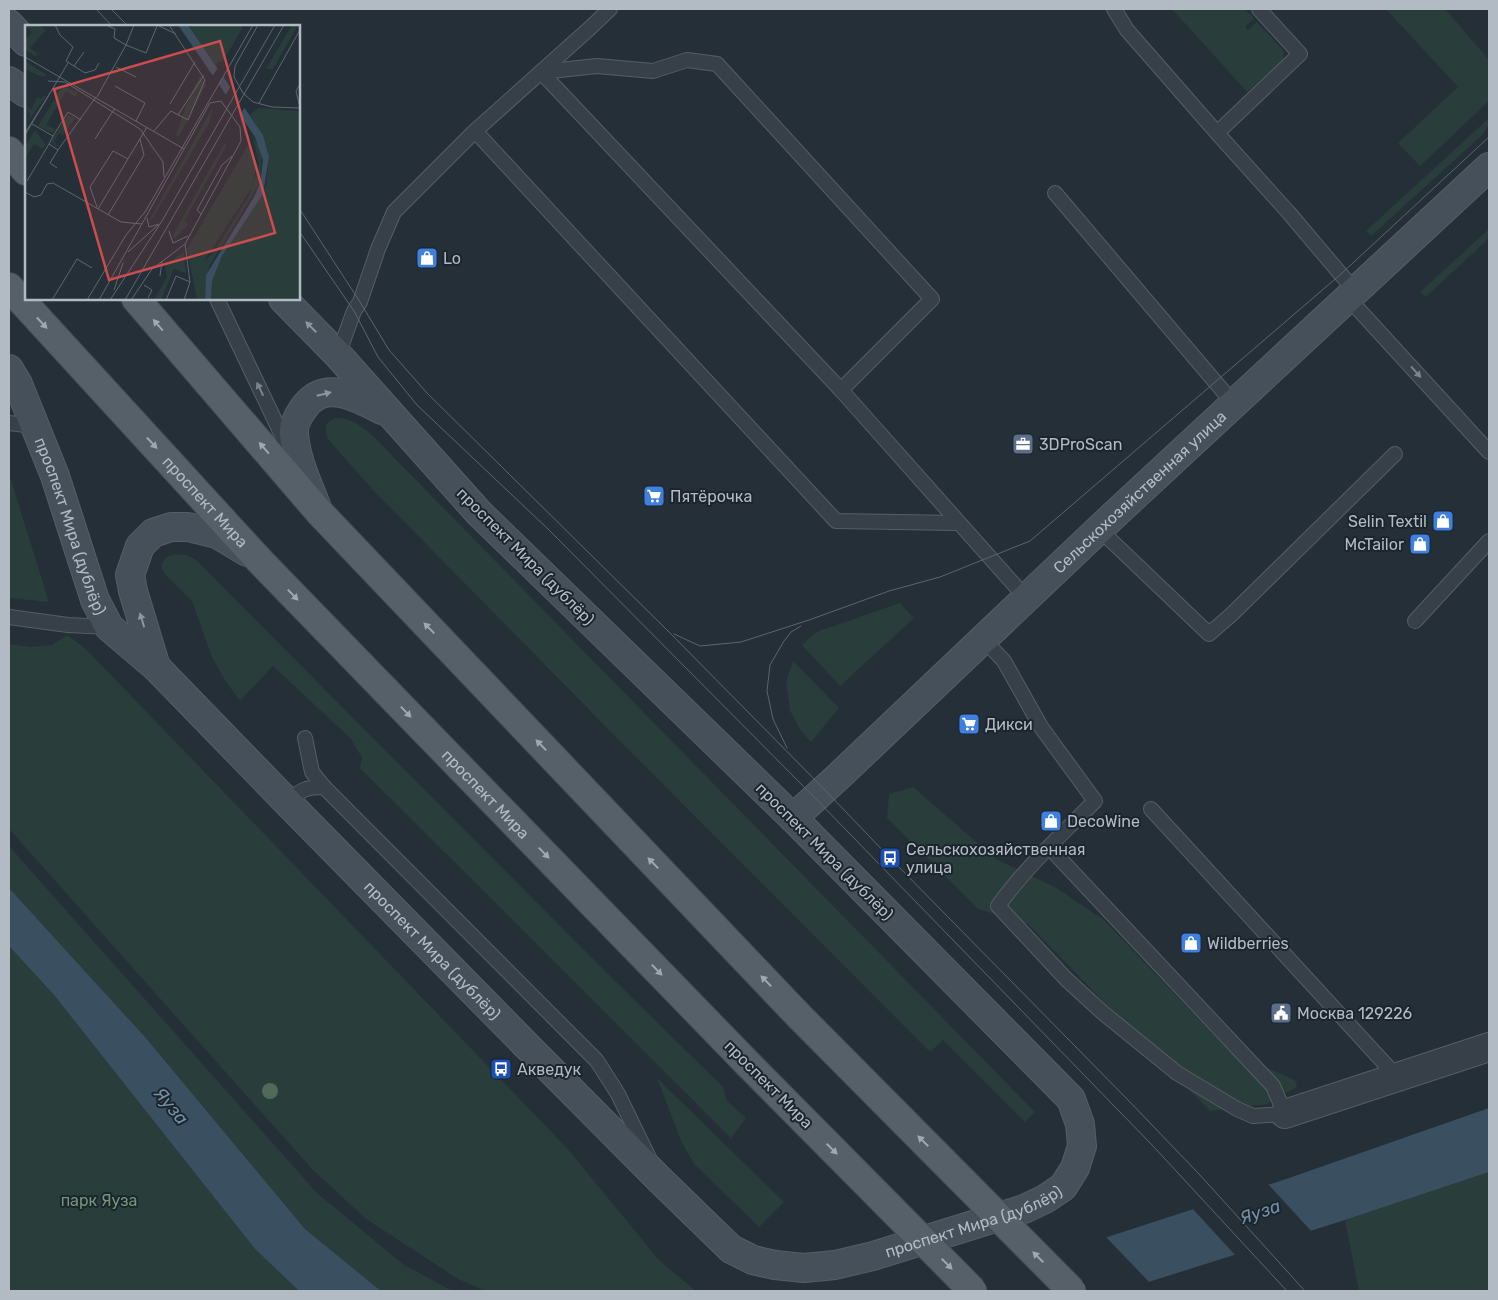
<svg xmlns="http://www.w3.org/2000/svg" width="1498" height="1300" font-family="Rubik,sans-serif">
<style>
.green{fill:#293d3b}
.water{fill:#3a4f5f}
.pier{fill:#242f38}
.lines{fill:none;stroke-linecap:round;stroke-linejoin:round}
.service-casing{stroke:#555e66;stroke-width:16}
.minor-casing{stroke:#555e66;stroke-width:30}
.secondary-casing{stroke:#555e66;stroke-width:30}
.primary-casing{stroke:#434c54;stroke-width:30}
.service{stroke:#374048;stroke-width:14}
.minor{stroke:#374048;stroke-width:28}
.secondary{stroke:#46505b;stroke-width:28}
.primary{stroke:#556068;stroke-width:28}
.tram{stroke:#5a656f;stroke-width:1}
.primary-bridge-casing{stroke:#434c54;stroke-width:30;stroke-linecap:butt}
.primary-bridge{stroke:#556068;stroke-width:28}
.tree{fill:#4f695b}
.oneway{fill:#9fa9b2}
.oneway2{fill:#8c969f}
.oneway3{fill:#7b848c}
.labels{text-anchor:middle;stroke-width:4;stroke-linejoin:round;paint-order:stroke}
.poi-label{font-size:16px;fill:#b2bbc4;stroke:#1c252d;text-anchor:start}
.street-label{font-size:16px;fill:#b2bbc4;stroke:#1c252d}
.park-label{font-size:16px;fill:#739877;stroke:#1c252d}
.water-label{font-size:18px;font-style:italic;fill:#7590a5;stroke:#1c252d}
.inset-road{fill:none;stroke:#5d6770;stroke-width:1}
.view{fill:#cd4d4f;fill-opacity:0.15;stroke:#cd4d4f;stroke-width:2.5}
.inset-edge{fill:none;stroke:#b2bbc4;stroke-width:2.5}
</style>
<rect width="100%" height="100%" fill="#242f38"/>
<g class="green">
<polygon points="1172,9 1245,9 1254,18 1245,27 1248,30 1257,22 1282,49 1284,52 1283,60 1247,92"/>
<polygon points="1386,9 1445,9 1489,60 1489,101 1420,166 1398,143 1458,87"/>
<polygon points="1489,118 1489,125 1481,136 1371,236 1366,231"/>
<polygon points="1489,229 1489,238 1426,297 1420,292"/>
<path d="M 336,418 C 352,418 361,426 373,436 L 1035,1112 L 1025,1122 L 943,1040 L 930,1052 L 608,729 L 372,489 L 327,438 C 325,427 324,422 336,418 Z"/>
<polygon points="9,474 49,602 9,598"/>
<path d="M 177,554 L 186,555 L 196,560 L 603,969 L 723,1087 L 727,1101 L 746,1118 L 731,1138 L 360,768 L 362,758 L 351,739 L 273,666 L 240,701 L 226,682 L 212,657 L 192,601 L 165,574 L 161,566 C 164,558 168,555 177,554 Z"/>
<polygon points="900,603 914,618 840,686 802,645 816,632"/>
<polygon points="67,635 85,648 566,1147 659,1260 696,1291 485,1291 458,1279 366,1219 311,1168 9,829 9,644 31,647 52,645"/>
<polygon points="793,661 839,708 811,742 801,731 790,711 786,681"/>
<polygon points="913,787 996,859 1055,887 1104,920 1230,1052 1295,1080 1297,1087 1267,1104 1210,1111 1028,924 978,909 887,818 889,794"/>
<polygon points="9,846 317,1193 404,1265 453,1291 381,1291 305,1229 146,1038 9,888"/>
<polygon points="9,946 54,995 255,1249 299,1291 9,1291"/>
<polygon points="657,1078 784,1202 759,1227 694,1164 681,1141"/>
<polygon points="1489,1172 1489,1291 1359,1291 1345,1220"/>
</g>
<g class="water">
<polygon points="9,888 146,1038 305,1229 381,1291 299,1291 255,1249 54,995 9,946"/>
<polygon points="1489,1108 1489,1172 1345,1220 1120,1291 918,1291 1092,1242 1289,1178"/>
</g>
<g class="pier">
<polygon points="1266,1182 1313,1233 1237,1257 1191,1207"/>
<polygon points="1104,1235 1151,1284 1128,1291 919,1291 917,1289"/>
</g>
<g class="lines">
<g class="service-casing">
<g id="service">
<polyline points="1114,9 1127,30 1217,133 1289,213 1355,291"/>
<polyline points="541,72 841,390 1026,598"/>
<polyline points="541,72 597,66 653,71 687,60 717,64 932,299 841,390"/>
<polyline points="475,131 836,521 958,523"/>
<polyline points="1217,133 1300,54 1259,9"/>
<polyline points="1055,193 1234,404"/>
<polyline points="1348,298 1489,452"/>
<polyline points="217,299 288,448"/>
<polyline points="338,355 354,311 360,302 378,249 394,212 475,131 590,28 610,9"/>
<polyline points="9,423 34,426"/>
<polyline points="1099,529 1209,634 1231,615 1395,454"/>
<polyline points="9,617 68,625 109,627"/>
<polyline points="1415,621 1489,541"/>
<path d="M 983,639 L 1004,661 L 1041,727 L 1095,801 C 1062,834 1026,867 998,906 L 1066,979 L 1102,1012 L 1177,1073 L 1237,1109 L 1253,1116 L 1285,1114 L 1273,1086 L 1049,847"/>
<polyline points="305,738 312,772 324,787"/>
<path d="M 287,802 C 301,790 305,787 324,787 L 597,1061 L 618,1094 L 649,1158"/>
<polyline points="1151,809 1398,1078"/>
</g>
</g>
<g class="minor-casing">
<polyline id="minor" points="1285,1114 1489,1047"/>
</g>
<g class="secondary-casing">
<g id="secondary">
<polyline points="9,24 26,42"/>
<polyline points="9,81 26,93"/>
<path id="s1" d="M 9,369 L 18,384 L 55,476 L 95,600 L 109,627 L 156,667 L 287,802 L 526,1045 L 659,1179 L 731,1249 L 753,1260 L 775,1265 L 804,1268 L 835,1265 L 873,1256 L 1024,1209 L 1045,1199 L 1063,1187 L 1075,1168 L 1082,1146 L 1080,1124 L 1071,1099 L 793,818 L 479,513 L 338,355 L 283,299"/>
<path d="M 317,508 C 308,484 296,460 294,434 C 293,425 298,416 303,409 C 324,378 356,397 382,410"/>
<polyline points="156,667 133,591 130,575 140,546 153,533 171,527 188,527 217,534 247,552"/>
<path id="s2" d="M 793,818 L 839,776 L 1099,529 L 1489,167"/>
</g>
</g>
<g class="primary-casing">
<g id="primary">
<polyline points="9,151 26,171"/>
<path id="s3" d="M 9,287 L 259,560 L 749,1065"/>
<polyline points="136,299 319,512 799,1016"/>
</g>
</g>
<use href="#service" class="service"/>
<use href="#minor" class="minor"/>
<use href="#secondary" class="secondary"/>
<use href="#primary" class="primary"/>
<g class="tram">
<polyline points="96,9 112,26"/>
<polyline points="111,9 128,26"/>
<polyline points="299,208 360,302 389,350 427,393 668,631 824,789 890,858 1129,1101 1199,1174 1305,1291"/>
<polyline points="299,231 354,311 378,357 417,405 549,530 815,798 1153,1146 1287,1291"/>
<polyline points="674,634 700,646 741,642 809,620 889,591 940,577 1030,541 1341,274 1489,137"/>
<polyline points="787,748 773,719 767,691 770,665 784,641 791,632 801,626"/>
</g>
<g class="primary-bridge-casing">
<g id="primary-bridge">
<polyline points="799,1016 1072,1291"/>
<polyline points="749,1065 973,1291"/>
</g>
</g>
<use href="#primary-bridge" class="primary-bridge"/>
</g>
<circle class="tree" cx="270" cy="1091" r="8"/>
<defs><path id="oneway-solid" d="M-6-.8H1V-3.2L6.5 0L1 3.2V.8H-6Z" transform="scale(1.25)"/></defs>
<g class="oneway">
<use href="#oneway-solid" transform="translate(42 323) rotate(47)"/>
<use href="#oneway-solid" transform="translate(158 325) rotate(-131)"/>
<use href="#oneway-solid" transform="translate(152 443) rotate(47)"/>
<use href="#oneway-solid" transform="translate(264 448) rotate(-131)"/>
<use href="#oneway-solid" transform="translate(293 595) rotate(46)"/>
<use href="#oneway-solid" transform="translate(429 628) rotate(-134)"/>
<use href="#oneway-solid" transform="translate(406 712) rotate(46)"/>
<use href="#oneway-solid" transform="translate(541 745) rotate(-134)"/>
<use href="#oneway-solid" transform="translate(544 853) rotate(46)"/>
<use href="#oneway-solid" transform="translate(653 863) rotate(-134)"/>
<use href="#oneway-solid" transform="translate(657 970) rotate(46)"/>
<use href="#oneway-solid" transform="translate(766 981) rotate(-134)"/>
<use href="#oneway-solid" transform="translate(923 1141) rotate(-135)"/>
<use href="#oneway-solid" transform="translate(832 1149) rotate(45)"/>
<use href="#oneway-solid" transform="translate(1038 1257) rotate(-135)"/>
<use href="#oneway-solid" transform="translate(947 1264) rotate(45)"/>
</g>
<g class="oneway2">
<use href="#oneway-solid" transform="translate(311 327) rotate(-135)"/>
<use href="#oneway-solid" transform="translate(324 394) rotate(-14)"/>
<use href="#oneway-solid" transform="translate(142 620) rotate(-107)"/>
</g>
<g class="oneway3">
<use href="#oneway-solid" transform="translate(1416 372) rotate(48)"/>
<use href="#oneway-solid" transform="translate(260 389) rotate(-116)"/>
</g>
<defs>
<g id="shop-square" transform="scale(1.125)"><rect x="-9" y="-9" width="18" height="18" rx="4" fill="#3f7fe0" stroke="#1c252d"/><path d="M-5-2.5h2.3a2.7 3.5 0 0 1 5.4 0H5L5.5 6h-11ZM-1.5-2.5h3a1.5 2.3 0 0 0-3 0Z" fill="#fff"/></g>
<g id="office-square" transform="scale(1.125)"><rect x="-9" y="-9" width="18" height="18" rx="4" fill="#5c6f8a" stroke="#1c252d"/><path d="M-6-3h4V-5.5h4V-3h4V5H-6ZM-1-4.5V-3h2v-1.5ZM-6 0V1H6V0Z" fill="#fff"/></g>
<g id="supermarket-square" transform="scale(1.125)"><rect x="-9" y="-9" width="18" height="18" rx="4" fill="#3f7fe0" stroke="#1c252d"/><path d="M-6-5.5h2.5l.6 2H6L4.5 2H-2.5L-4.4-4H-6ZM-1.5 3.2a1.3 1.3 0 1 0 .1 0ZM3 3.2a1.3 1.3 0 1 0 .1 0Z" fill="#fff"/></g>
<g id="bus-square" transform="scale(1.125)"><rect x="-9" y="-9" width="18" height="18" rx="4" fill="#1a4fb4" stroke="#1c252d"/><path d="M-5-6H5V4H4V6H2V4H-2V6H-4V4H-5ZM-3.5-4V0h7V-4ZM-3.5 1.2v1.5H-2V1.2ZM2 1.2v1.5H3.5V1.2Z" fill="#fff"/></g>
<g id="civic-square" transform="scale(1.125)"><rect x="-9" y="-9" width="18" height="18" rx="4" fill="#5c6f8a" stroke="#1c252d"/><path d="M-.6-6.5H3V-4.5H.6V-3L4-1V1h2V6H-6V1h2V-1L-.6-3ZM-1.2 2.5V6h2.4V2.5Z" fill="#fff"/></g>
</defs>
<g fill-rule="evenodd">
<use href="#shop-square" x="427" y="258"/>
<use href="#office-square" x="1023" y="444"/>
<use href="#supermarket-square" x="654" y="496"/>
<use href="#shop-square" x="1443" y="521"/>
<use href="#shop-square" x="1420" y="544"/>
<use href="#supermarket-square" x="969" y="724"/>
<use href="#shop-square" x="1051" y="821"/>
<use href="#bus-square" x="890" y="858"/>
<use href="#shop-square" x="1191" y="943"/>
<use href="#civic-square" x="1281" y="1013"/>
<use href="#bus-square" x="501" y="1069"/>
</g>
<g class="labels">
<g class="poi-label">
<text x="443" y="264">Lo</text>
<text x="1039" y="450">3DProScan</text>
<text x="670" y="502">Пятёрочка</text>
<text x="1427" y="527" text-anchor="end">Selin Textil</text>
<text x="1404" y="550" text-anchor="end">McTailor</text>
<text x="985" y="730">Дикси</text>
<text x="1067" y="827">DecoWine</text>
<text x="906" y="855">Сельскохозяйственная<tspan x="906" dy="18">улица</tspan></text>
<text x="1207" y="949">Wildberries</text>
<text x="1297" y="1019">Москва 129226</text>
<text x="517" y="1075">Акведук</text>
</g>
<g class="street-label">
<text dy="6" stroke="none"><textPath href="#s2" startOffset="476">Сельскохозяйственная улица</textPath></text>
<text dy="6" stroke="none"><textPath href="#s3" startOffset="291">проспект Мира</textPath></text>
<text dy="6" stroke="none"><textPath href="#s1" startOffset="169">проспект Мира (дублёр)</textPath></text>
<text transform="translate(526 556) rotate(45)" y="6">проспект Мира (дублёр)</text>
<text dy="6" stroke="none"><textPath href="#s3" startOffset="696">проспект Мира</textPath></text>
<text transform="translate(825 851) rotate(45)" y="6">проспект Мира (дублёр)</text>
<text dy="6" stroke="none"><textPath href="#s1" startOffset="735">проспект Мира (дублёр)</textPath></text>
<text transform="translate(769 1084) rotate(45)" y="6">проспект Мира</text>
<text dy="6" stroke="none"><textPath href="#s1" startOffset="1410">проспект Мира (дублёр)</textPath></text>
</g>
<g class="park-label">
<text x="99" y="1206">парк Яуза</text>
</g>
<g class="water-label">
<text transform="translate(171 1106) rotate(50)" y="6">Яуза</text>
<text transform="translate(1260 1212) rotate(-19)" y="6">Яуза</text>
</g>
</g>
<g transform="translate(25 25)">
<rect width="275" height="275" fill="#242f38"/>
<path d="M 0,0 L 14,0 L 21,5 L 5,23 L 12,28 L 11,31 L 0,25 L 0,15 L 7,7 ZM 163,0 L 219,0 L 199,35 L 190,39 ZM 267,0 L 273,0 L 248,44 L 241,44 ZM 0,36 L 22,50 L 17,52 L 0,44 ZM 175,50 L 181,60 L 153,113 L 151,110 L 161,81 ZM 38,61 L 53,68 L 51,72 L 41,66 L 21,100 L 31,104 L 27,108 L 13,101 ZM 19,70 L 21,71 L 2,98 L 5,90 L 0,80 L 6,85 L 12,72 L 16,74 ZM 188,82 L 184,98 L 125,198 L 126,192 ZM 233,83 L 275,86 L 275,275 L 186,275 L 187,256 L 197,231 L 241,161 L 244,132 L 238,110 L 225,90 ZM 43,90 L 50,93 L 38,110 L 34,108 L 29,117 L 32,119 L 31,122 L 26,116 ZM 10,105 L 21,120 L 18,124 L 9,119 L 0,134 L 0,121 ZM 227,110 L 237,126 L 235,158 L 185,240 L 181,250 L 180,275 L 172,275 L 162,224 L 224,118 L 232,139 L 226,164 L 179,236 L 189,227 L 224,171 L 234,139 ZM 199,119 L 202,120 L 159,196 L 164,199 L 149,214 L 148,210 ZM 159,227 L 161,248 L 149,244 L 136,275 L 129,275 L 142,252 L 140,240 Z" fill="#293d3b"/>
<path d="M 153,0 L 163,0 L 238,110 L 244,132 L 238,169 L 197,231 L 187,256 L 186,275 L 180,275 L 181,250 L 229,172 L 235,158 L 238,135 L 230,112 Z" fill="#3a4f5f"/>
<path d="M 194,41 L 200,49 L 193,61 L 187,52 ZM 207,59 L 221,80 L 213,93 L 200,71 Z" fill="#242f38"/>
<path class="inset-road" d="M 30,0 L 35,10 L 48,22 L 41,36 L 60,48 L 70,45 L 74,38M 81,0 L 90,4 L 89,13 L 101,20 L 109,0M 132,0 L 151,9M 233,0 L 210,41 L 209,52 L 218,68 L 228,77 L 247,82 L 275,83M 0,32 L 159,124M 49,41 L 59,27M 91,42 L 111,52M 23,56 L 40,57 L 115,104 L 138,137 L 139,152M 275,59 L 271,66 L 275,83M 90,61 L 120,78 L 111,96M 72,72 L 101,20 L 121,28 L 132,1M 234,78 L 275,5M 145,79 L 170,37M 153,90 L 179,50M 7,99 L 28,111 L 24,119 L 33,125 L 71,72M 129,106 L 146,86 L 163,95 L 180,55 L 144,0M 0,108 L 27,65 L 44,60M 0,110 L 43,38M 28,111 L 43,87 L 56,95M 70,114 L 90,83M 32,143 L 25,138 L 33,125M 2,156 L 24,119M 0,167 L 9,172 L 16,170 L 22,159 L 28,158 L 96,197 L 117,199M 72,182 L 65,162 L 88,126 L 103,134M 73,184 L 122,102M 176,189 L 172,185 L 197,140 L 207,131M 83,190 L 119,130 L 115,114M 122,193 L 124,202 L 134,199M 144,206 L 148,218 L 163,211M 103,227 L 133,200M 135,251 L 137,236M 119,260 L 127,265 L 123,273M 89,265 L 98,238M 27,275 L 52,234 L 67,243M 62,275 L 101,210 L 120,187 L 228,0M 74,275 L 185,78 L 196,76 L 215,102 L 216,116 L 160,219 L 127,244 L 106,275M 85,275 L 137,196 L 250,0M 100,275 L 259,0M 141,275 L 151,251 L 165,257M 159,275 L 165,257 L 160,219"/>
<path class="view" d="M 195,16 L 250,208 L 84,255 L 29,64 Z"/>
<rect width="275" height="275" class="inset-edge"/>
</g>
<rect width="1498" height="1300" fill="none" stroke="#b2bbc4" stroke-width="20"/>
</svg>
